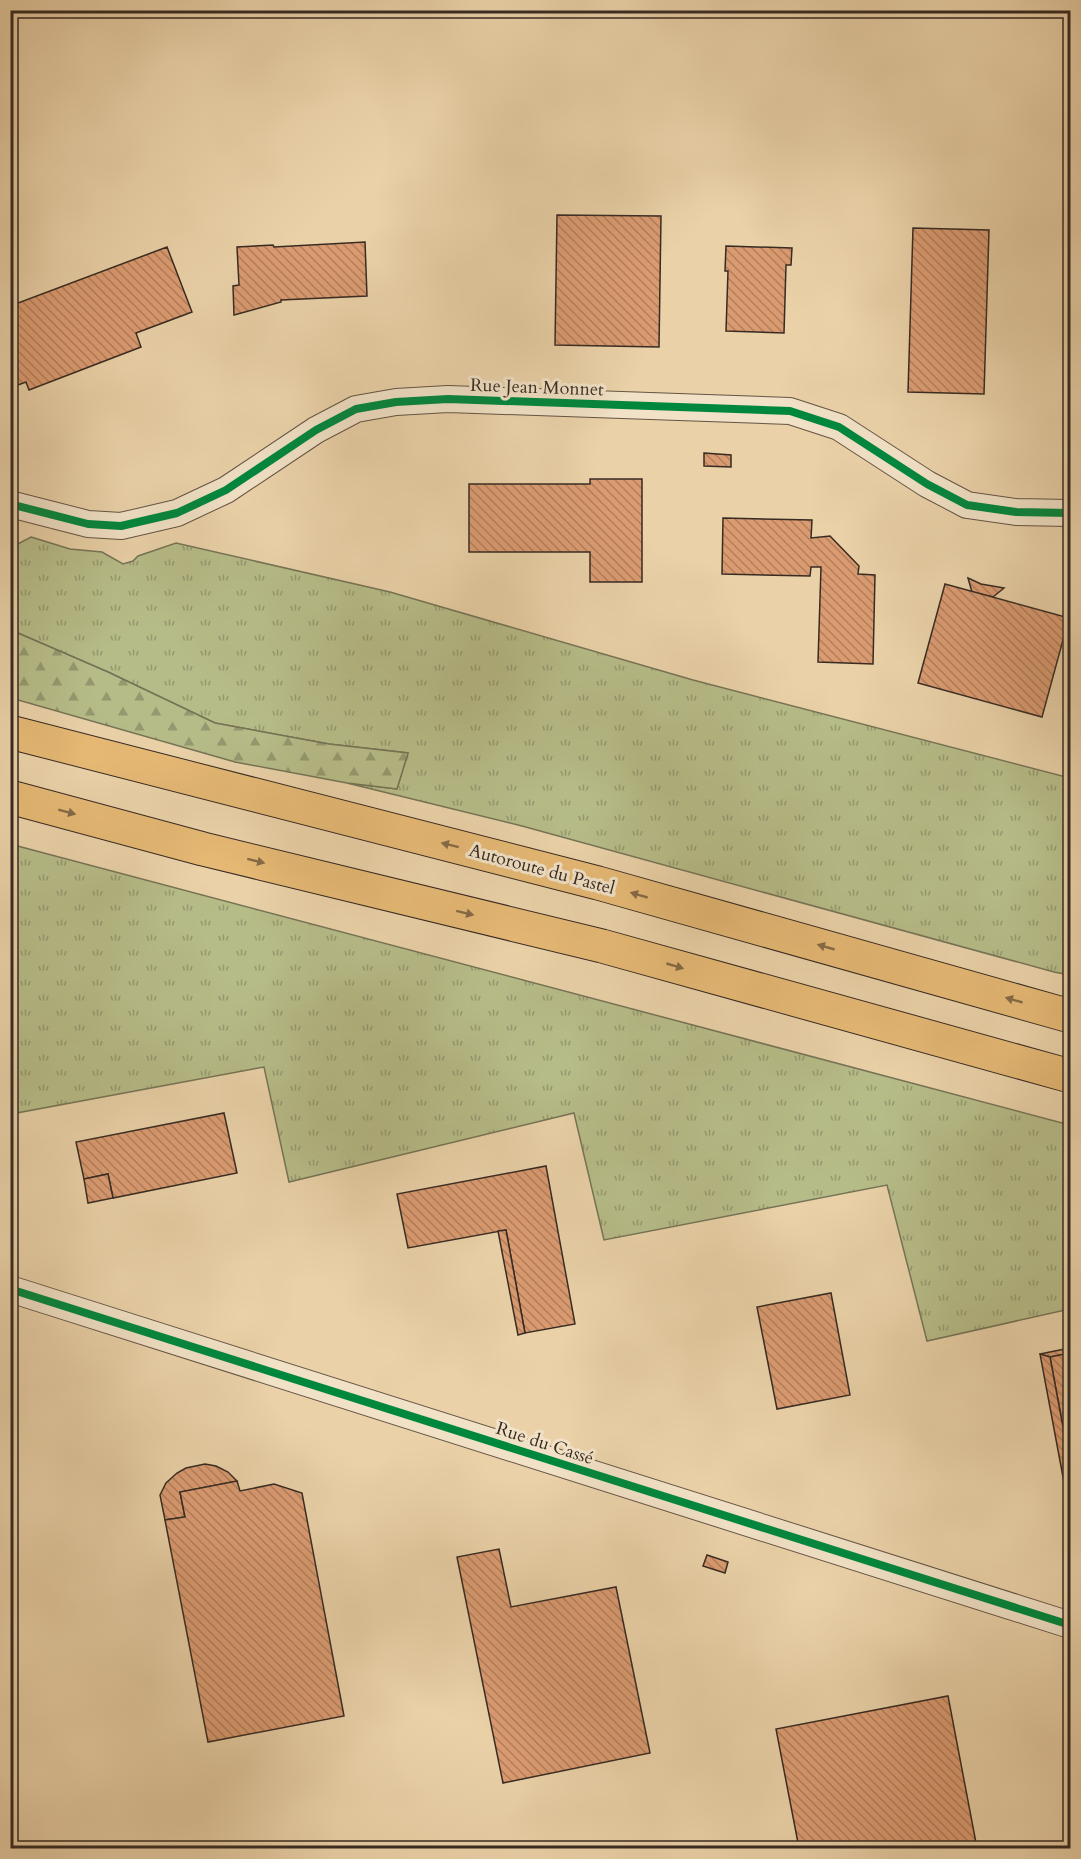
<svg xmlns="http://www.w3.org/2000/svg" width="1081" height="1859" font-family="Cardo,serif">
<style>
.grass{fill:url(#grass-tufts);stroke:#767456;stroke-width:1.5}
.forest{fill:url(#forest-firs);stroke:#767456;stroke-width:1.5}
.building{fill:url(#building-back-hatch);stroke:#372b23;stroke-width:1.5}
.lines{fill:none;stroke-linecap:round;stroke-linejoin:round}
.minor-casing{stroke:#645444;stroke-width:28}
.motorway-casing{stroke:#372b23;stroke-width:35}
.minor{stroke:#f1e1c6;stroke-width:26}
.motorway{stroke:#e5b874;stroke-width:33}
.cycleway-casing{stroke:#f1e1c6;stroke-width:11}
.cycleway{stroke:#00873e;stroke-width:8}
.oneway{fill:#856a47}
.labels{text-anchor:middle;stroke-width:6;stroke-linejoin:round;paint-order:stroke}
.street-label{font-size:18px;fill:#372b23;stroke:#f1e1c6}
</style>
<defs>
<pattern id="grass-tufts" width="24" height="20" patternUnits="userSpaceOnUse" patternTransform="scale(1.5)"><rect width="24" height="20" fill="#b6bc88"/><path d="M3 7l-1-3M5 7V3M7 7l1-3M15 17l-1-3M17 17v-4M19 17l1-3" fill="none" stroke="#95996f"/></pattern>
<pattern id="forest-firs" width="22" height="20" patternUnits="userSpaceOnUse" patternTransform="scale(1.5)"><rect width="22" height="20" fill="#b6bc88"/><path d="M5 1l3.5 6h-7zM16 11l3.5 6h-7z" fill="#95996f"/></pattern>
<pattern id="building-back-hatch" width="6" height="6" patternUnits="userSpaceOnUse" patternTransform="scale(1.5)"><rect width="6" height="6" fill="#db9b71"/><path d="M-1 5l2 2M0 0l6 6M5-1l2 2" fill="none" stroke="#b27f5c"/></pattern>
</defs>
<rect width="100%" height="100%" fill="#ead1a8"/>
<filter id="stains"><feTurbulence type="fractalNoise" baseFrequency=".00333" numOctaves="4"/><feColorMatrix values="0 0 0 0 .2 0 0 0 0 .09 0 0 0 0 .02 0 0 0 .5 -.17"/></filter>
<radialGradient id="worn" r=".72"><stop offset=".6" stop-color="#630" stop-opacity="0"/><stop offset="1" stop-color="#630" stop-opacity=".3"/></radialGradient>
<g class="grass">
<polygon points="31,537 70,549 102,552 123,564 133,561 138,556 176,543 390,592 693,680 1070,778 1070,975 1054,972 522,826 347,783 397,789 408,753 329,744 215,723 108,672 11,630 10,548"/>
<polygon points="10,844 1070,1125 1070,1309 927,1341 887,1185 604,1240 574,1113 289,1182 264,1067 11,1114"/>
</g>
<polygon class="forest" points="11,630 108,672 215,723 329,744 408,753 397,789 347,783 235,762 11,698"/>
<g class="building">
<polygon points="715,10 757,10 757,13 715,14"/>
<polygon points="557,215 661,216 659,347 555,345"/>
<polygon points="913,228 989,230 984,394 908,392"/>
<polygon points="365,242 367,296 281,300 281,302 234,315 233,286 239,285 237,247 273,245 274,247"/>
<polygon points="726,246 792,248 791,265 786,265 784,333 726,331 728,271 725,271"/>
<polygon points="167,247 192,312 136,333 141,347 29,390 26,382 10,388 10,306"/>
<polygon points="704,453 731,455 731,467 704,466"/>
<polygon points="590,479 642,479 642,582 590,582 590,552 469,552 469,484 590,484"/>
<polygon points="723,518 812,520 811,538 830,536 859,566 858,574 875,575 873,664 818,662 821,567 811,567 810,576 722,574"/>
<polygon points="968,578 981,584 1004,588 993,597 972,592"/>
<polygon points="945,584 1069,618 1042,717 918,683"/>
<polygon points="224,1113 237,1173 113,1198 108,1174 84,1179 76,1142"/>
<polygon points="546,1166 575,1324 525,1333 506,1230 408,1248 397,1194"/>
<polygon points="108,1174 113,1198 88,1203 84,1179"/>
<polygon points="506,1230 525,1333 518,1335 498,1231"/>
<polygon points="831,1293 850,1395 777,1409 757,1307"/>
<polygon points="1070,1348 1070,1353 1050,1357 1040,1354"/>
<polygon points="1070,1353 1070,1465 1050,1357"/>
<polygon points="1040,1354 1050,1357 1070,1465 1070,1495 1066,1493"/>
<polygon points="205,1464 216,1466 228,1472 237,1481 180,1492 185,1517 165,1520 160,1495 166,1483 177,1473 186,1468"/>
<polygon points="237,1481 240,1491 274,1484 302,1493 344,1716 208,1742 165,1520 185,1517 180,1492"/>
<polygon points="499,1549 511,1607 616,1587 650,1753 503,1783 457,1557"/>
<polygon points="707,1555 728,1562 725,1573 703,1566"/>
<polygon points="948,1696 977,1848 799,1848 776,1729"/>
</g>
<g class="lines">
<g class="minor-casing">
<g id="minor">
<polyline points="10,504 88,524 121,526 177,513 226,490 316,430 356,409 396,402 448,399 790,411 839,427 927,484 967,505 1016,512 1070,513"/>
<polyline points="10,1289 1070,1625"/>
</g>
</g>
<g class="motorway-casing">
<g id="motorway">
<polyline points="10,732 598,883 1070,1016"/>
<polyline points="10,797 203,849 602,946 1070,1076"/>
</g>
</g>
<use href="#minor" class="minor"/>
<use href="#motorway" class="motorway"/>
<g class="cycleway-casing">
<g id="cycleway">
<polyline points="10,504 88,524 121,526 177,513 226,490 316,430 356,409 396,402 448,399 790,411 839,427 927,484 967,505 1016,512 1070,513"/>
<polyline points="10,1289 1070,1625"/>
</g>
</g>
<use href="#cycleway" class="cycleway"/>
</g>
<defs><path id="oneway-solid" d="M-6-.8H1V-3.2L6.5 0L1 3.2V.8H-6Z" transform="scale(1.5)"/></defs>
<g class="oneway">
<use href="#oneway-solid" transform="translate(67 812) rotate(15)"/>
<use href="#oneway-solid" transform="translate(450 845) rotate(-166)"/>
<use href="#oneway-solid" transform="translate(256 861) rotate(14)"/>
<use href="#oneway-solid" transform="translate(639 895) rotate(-164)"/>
<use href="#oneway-solid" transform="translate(465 913) rotate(14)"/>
<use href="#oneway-solid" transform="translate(826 947) rotate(-164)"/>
<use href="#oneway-solid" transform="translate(675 966) rotate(16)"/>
<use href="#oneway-solid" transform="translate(1014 1000) rotate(-164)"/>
</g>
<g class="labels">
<g class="street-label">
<text transform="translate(537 387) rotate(2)" y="6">Rue Jean Monnet</text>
<text transform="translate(542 869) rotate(15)" y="6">Autoroute du Pastel</text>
<text transform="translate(545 1443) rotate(18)" y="6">Rue du Cassé</text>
</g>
</g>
<rect width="1081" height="1859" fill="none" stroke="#ead1a8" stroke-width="36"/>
<rect x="12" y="12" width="1057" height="1835" fill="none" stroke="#372b23" stroke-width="3"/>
<rect x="18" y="18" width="1045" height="1823" fill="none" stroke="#372b23" stroke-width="1.5"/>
<rect width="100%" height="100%" filter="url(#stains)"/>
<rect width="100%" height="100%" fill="url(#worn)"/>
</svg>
